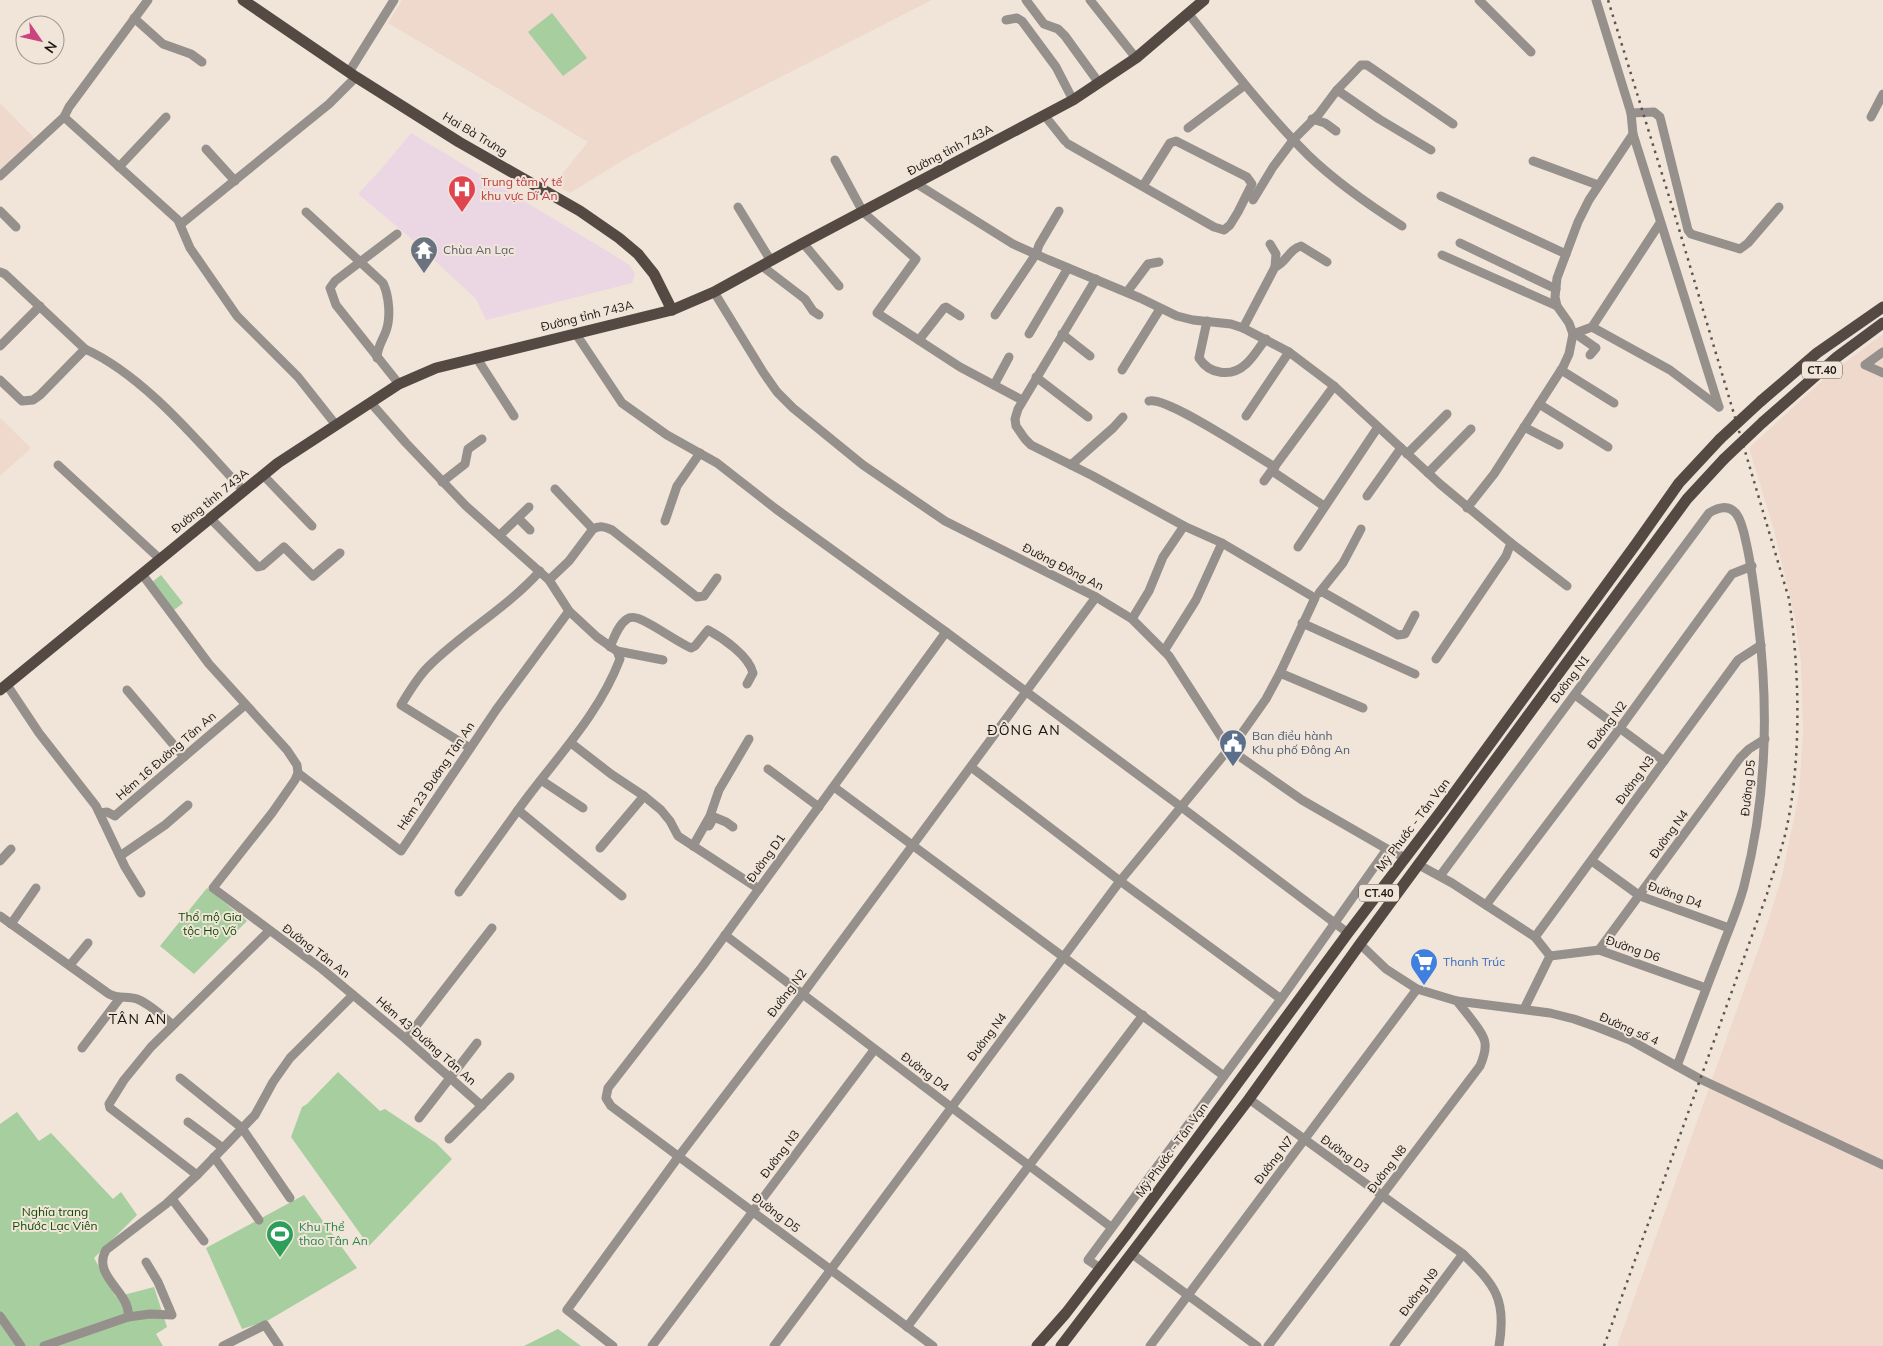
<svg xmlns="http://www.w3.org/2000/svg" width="1883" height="1346" font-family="Mulish,sans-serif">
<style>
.industrial{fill:#efd8cc}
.medical{fill:#ebd6e4}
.green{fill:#a6ce9e}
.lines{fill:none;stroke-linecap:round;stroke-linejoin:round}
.minor{stroke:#96908c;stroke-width:9}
.major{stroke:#554944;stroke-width:11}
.rail{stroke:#5c554f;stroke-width:2.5;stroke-dasharray:2.5 5;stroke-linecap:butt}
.major-bridge{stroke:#554944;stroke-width:11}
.labels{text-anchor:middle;stroke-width:4;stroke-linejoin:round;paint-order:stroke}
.shield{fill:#f1e5d9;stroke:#5b554e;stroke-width:1}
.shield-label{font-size:11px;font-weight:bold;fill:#1b1713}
.street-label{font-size:12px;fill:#1b1713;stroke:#f1e5d9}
.health-label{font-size:12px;fill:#be3a42;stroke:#f1e5d9;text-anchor:start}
.worship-label{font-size:12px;fill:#5b616d;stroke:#f1e5d9;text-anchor:start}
.service-label{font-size:12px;fill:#4e5e75;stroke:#f1e5d9;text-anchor:start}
.park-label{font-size:12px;fill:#0e4a00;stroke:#f1e5d9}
.shop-label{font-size:12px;fill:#366cbe;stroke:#f1e5d9;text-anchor:start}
.leisure-label{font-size:12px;fill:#27864d;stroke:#f1e5d9;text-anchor:start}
.neighbourhood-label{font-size:14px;letter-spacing:1px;fill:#1b1713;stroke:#f1e5d9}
</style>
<rect width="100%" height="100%" fill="#f1e5d9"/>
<g class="industrial">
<polygon points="402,0 932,0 706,115 625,159 570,193 554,184 588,142 388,23"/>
<polygon points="0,103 36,140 0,177"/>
<polygon points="1883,334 1883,1346 1617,1346 1766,928 1782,876 1799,794 1803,732 1801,663 1795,618 1774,530 1749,448 1828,375"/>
<polygon points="0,418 31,448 0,476"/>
</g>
<polygon class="medical" points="411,133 617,257 629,265 635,274 632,283 486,320 476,299 408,236 358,194 384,166"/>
<g class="green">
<polygon points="552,13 587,58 563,76 528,32"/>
<polygon points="161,575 183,603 174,610 152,582"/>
<polygon points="207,888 247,921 194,974 160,946"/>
<polygon points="338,1072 380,1111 385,1109 436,1143 452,1159 369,1246 291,1137 302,1107 307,1104"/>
<polygon points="17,1112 39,1141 51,1133 113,1199 121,1192 137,1215 94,1258 116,1297 154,1287 167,1327 156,1334 163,1346 0,1346 0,1124"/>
<polygon points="304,1195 357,1268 267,1321 242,1329 206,1248"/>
<polygon points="558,1329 581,1346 524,1346"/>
</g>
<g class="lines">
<g class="minor">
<polyline points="1026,0 1044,24 1058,29 1065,36 1099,83"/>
<polyline points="1090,0 1136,58"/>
<polyline points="1479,0 1531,52"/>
<polyline points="1596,0 1631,113 1633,134"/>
<path d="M 1188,13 C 1226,61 1264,111 1308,155 C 1336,182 1369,205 1402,226"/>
<polyline points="134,18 163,44 191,54 202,62"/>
<polyline points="1006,20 1017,18 1022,21 1056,67 1073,100"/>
<polyline points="349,72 394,0"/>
<polyline points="1337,90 1379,119 1431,150"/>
<polyline points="1631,113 1654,112 1660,117 1688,230 1691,234 1740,249 1748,243 1779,207"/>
<polyline points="1045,116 1065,141"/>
<polyline points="64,117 178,220 190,248 237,316 298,377 336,425"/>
<polyline points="1871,117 1883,94"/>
<polyline points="1312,119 1325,123 1336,131"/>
<polyline points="1188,128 1245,85"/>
<polyline points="1068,144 1214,227 1224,230 1230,225 1238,212 1252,184 1247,177 1176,141 1170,143 1143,186"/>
<polyline points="206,149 235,181"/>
<polyline points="835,160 863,212 916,259 877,313 960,367 1022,400"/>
<polyline points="1533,161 1598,185"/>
<polyline points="119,167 166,117"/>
<polyline points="0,176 64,117 69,107 148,0"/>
<polyline points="917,184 1013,244 1049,260 1140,298 1177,316 1193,320 1231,324 1243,328 1289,352 1334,386 1440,484 1511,543 1506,556 1436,659"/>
<polyline points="1441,196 1566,254"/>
<polyline points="1253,200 1273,167 1294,139 1319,114 1337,90 1361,65 1367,65 1453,124"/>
<polyline points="738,207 771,261"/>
<polyline points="0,211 16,227"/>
<path d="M 306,212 L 383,283 C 389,296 391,317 386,331 C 383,340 377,347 377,358"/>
<polyline points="181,224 329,104 356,77"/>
<polyline points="397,234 335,281 330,288 336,305 399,384"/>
<polyline points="803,243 839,286"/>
<polyline points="1460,243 1556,289"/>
<polyline points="1442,255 1557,306"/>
<polyline points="762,266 805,299 813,311 819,315"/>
<path d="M 1275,267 C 1286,263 1289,249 1301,246 L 1327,262"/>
<path d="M 0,272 L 5,274 L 85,349 C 145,376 199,443 244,491"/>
<polyline points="714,292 763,372 777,392 793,408 863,465 945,521 1096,597 1132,619 1169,656 1229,749 1302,800 1387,849 1406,858"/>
<polyline points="1127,292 1148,264 1159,262"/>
<polyline points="995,315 1036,254 1039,245 1059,211"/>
<path d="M 1207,321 L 1199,358 C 1209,374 1231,378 1246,364 C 1254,357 1259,347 1266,339"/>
<polyline points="1592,327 1670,370 1719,407"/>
<polyline points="1243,328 1275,267 1276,254 1270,244"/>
<polyline points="576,334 622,403 667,435 717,463 776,509 946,632 1180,806 1348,933"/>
<polyline points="1029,334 1068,268"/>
<polyline points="1062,334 1090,356"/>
<polyline points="1573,334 1592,327 1660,223"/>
<polyline points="1576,334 1596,348 1590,355"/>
<polyline points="919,340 944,308 946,307 960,316"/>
<polyline points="0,346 40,306"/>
<polyline points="1883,352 1865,365 1883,373"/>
<polyline points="476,357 514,416"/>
<polyline points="1122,370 1160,309"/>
<polyline points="1561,370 1614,403"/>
<polyline points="1036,377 1088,417"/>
<polyline points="0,380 22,401 33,400 40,395 85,349"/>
<polyline points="994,385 1009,357"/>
<path d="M 1149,401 C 1167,396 1254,455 1275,467"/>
<path d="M 371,403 L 406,443 L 466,506 L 549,580 L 569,561 L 593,529 C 600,525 605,527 612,530 L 697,597 L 704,596 L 717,578"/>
<polyline points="1539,404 1608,447"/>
<polyline points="1246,416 1289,352"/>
<polyline points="1524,427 1559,445"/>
<polyline points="1407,454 1447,414"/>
<polyline points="58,465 160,559"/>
<polyline points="1071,465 1113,428 1123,417"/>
<polyline points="1272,471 1324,506"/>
<polyline points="1428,473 1471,429"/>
<polyline points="263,475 312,526"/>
<polyline points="1264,481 1334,386"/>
<polyline points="442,482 465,464 468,449 482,439"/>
<polyline points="555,489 593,529"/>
<polyline points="1367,496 1401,448"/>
<polyline points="1467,508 1494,474 1563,367 1569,354 1573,334 1569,323 1557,306 1555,297 1557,278 1578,222 1589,200 1633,134 1719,407"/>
<polyline points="210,518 258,567 262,566 284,547 313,576 340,553"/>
<polyline points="518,518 530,530"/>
<polyline points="665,521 677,486 700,453"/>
<polyline points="500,535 529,507"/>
<polyline points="1511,543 1567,586"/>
<polyline points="1298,547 1378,427"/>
<polyline points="142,574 209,664 287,750 297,765 298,773 295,780 272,813 213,888 322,969 406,1039 482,1106"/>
<path d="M 549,580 L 569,611 L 597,637 L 617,651 L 620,659 C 598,717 553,761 518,810 L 622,896"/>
<polyline points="1321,591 1398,635 1405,634 1415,615"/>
<polyline points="1319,593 1343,563 1361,529"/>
<polyline points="1132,619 1149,591 1163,557 1184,526"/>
<polyline points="1302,623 1415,674"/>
<path d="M 610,647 C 614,638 618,625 627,619 C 631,616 638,618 642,620 C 659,628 674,640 691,648 L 695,646 L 708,630 C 723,638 749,656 753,673 L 747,684"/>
<polyline points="617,651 663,660"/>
<polyline points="1164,651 1196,600 1222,543"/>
<polyline points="1280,673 1363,708"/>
<polyline points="7,685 39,733 96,806 125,867 141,893"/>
<polyline points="127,690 184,757"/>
<polyline points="1575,695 1664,761"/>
<polyline points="571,743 611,774 644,796 600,848"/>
<path d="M 470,748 L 401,705 C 409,692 417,678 428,667 C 463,632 507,608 540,571"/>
<polyline points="971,767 1120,881 1281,999"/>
<polyline points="768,769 819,807"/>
<polyline points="298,773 401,851 496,710 569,611"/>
<polyline points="541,780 583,808"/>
<polyline points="834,787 1224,1076"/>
<polyline points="644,796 661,810 670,821 678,836 759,889"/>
<polyline points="100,813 107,812 115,816 117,814 245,705"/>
<polyline points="709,826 714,817 726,822 733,827"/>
<polyline points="693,846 710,816 719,790 749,739"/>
<polyline points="120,856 165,825 188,805"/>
<polyline points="0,861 11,849"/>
<polyline points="1592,861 1640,896 1729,928"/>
<polyline points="1419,865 1452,883 1535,937 1550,956 1524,1009"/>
<path d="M 1440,876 L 1709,513 C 1736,496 1742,522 1746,542 C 1752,568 1755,594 1758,620 C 1769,709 1767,798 1744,886 C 1738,909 1728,931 1720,953 C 1705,991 1691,1029 1677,1066"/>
<polyline points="459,892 518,810"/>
<polyline points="1486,905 1620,728 1732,574 1752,566"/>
<path d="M 0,916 L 109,994 C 118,999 127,996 137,999 C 150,1004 162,1016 173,1025"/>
<polyline points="11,924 36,888"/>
<polyline points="725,935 951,1107 1111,1227"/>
<polyline points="1535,937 1738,660 1761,645"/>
<polyline points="1360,944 1386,969 1417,989 1457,1001 1550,1013 1574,1019 1597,1027 1630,1040 1700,1079 1883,1165"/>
<polyline points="1599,950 1740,758 1749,749 1765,739"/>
<polyline points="1550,956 1599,950 1706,988"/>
<polyline points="70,965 88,943"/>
<polyline points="406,1039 492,928"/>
<polyline points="82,1048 120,998"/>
<polyline points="180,1078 242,1128 290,1198"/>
<path d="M 1249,1099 L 1463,1254 C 1495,1285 1507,1299 1499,1346"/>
<polyline points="419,1118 477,1043"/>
<polyline points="188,1122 223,1148"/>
<polyline points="449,1139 510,1077"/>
<polyline points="214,1157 259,1220"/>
<polyline points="197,1175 110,1108 109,1104 124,1080 151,1047 269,931"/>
<polyline points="172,1199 204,1241"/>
<polyline points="1132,1254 1257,1346"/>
<polyline points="1100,1268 1088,1260 1281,999 1387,849"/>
<polyline points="0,1316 21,1346"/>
<polyline points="128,1317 150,1314 172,1315 158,1282 146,1262"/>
<polyline points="907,1327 1143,1015"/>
<path d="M 44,1346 L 128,1317 C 132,1293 91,1276 106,1250 L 166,1204 L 197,1175 L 255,1115 L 273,1082 L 290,1058 L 353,995"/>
<polyline points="223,1346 265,1325 279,1346"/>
<polyline points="613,1346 567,1310 679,1156 802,995 1096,597"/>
<polyline points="652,1346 874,1050"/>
<polyline points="774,1346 1120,881 1242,733 1266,699 1280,673 1315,598 1222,543 1184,526 1093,476 1031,445 1025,439 1016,426 1015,419 1018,409 1096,279"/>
<polyline points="933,1346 611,1106 606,1098 608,1088 702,967 946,632"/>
<polyline points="1150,1346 1417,989"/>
<path d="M 1268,1346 L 1480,1066 C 1483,1059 1486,1051 1485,1043 C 1484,1032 1464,1011 1457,1001"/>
<polyline points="1394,1346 1463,1254"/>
</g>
<g class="major">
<polyline points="243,0 356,77 459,142 580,211 619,238 638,254 654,274 672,310"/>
<polyline points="1761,401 1817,353 1883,307"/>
<polyline points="1763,422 1837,357 1883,323"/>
<polyline points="0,690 278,463 399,384 436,368 672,310 714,292 803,243 1073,100 1136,58 1204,0"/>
<polyline points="1037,1346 1066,1313 1126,1235 1348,933 1441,811 1636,544 1679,483 1720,439"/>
<polyline points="1061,1346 1249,1099 1360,944 1687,499 1724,459"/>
</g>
<path class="rail" d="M 1604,1346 L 1767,894 C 1772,876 1779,857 1784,839 C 1802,768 1800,671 1789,599 L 1676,219 L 1608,0"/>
<g class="major-bridge">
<polyline points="1720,439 1761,401"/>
<polyline points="1724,459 1763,422"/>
</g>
</g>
<defs>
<g id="hospital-pin" transform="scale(1.4375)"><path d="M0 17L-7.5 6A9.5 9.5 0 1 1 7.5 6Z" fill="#e0444e" stroke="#f1e5d9"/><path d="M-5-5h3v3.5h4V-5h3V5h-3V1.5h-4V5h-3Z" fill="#fff"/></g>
<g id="temple-pin" transform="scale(1.4375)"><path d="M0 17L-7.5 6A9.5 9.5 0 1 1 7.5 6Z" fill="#6b7280" stroke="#f1e5d9"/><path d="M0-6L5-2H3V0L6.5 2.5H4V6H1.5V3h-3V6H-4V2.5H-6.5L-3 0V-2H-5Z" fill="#fff"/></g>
<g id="civic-pin" transform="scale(1.4375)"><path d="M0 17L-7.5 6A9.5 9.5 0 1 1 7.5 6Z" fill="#5c6f8a" stroke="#f1e5d9"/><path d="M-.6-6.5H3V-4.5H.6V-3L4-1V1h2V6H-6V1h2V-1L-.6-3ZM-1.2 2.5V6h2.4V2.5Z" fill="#fff"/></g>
<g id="supermarket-pin" transform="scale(1.4375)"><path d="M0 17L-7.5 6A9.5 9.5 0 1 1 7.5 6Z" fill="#3f7fe0" stroke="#f1e5d9"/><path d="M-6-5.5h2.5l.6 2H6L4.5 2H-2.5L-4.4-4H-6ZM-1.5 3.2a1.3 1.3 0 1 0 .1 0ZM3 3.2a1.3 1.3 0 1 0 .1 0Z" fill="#fff"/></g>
<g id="stadium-pin" transform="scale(1.4375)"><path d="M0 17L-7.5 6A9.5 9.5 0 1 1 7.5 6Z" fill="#2e9e5b" stroke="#f1e5d9"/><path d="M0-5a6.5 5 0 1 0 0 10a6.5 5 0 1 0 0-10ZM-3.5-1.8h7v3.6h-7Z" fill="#fff"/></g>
</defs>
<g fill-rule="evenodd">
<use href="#hospital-pin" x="462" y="189"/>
<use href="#temple-pin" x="424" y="250"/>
<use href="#civic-pin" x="1233" y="743"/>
<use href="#supermarket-pin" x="1424" y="962"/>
<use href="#stadium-pin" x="280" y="1234"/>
</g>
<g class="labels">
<g class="shield">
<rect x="1802" y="361.5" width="40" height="17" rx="4"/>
<rect x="1359" y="884.5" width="40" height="17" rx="4"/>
</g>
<g class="shield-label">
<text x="1822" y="374">CT.40</text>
<text x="1379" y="897">CT.40</text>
</g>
<g class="street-label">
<text transform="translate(475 134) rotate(31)" y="4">Hai Bà Trưng</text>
<text transform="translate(950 150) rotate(-28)" y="4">Đường tỉnh 743A</text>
<text transform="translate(587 316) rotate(-14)" y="4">Đường tỉnh 743A</text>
<text transform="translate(210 501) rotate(-39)" y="4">Đường tỉnh 743A</text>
<text transform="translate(1063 567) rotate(27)" y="4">Đường Đông An</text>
<text transform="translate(1570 679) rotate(-53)" y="4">Đường N1</text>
<text transform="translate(1607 725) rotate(-53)" y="4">Đường N2</text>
<text transform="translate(166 756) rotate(-41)" y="4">Hẻm 16 Đường Tân An</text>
<text transform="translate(436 776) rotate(-56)" y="4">Hẻm 23 Đường Tân An</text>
<text transform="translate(1635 780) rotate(-54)" y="4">Đường N3</text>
<text transform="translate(1748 788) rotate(-84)" y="4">Đường D5</text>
<text transform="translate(1413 825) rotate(-53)" y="4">Mỹ Phước - Tân Vạn</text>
<text transform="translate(1669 834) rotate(-54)" y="4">Đường N4</text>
<text transform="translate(766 858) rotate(-54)" y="4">Đường D1</text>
<text transform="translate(1675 895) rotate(20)" y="4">Đường D4</text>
<text transform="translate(1633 949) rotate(19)" y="4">Đường D6</text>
<text transform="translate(316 951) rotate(37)" y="4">Đường Tân An</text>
<text transform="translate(787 993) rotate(-53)" y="4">Đường N2</text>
<text transform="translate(1629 1029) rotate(24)" y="4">Đường số 4</text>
<text transform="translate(987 1037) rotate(-53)" y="4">Đường N4</text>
<text transform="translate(426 1041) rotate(41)" y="4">Hẻm 43 Đường Tân An</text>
<text transform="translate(925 1072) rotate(37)" y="4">Đường D4</text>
<text transform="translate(1172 1150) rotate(-54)" y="4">Mỹ Phước - Tân Vạn</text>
<text transform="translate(780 1154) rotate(-53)" y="4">Đường N3</text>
<text transform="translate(1345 1154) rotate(35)" y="4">Đường D3</text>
<text transform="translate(1274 1160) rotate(-53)" y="4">Đường N7</text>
<text transform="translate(1387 1169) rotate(-53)" y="4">Đường N8</text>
<text transform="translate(776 1213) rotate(37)" y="4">Đường D5</text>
<text transform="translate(1419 1292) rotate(-53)" y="4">Đường N9</text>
</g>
<g class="health-label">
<text x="481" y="186">Trung tâm Y tế<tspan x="481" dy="14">khu vực Dĩ An</tspan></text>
</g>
<g class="worship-label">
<text x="443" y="254">Chùa An Lạc</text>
</g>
<g class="service-label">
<text x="1252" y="740">Ban điều hành<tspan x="1252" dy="14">Khu phố Đông An</tspan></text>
</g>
<g class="park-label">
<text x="210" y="921">Thổ mộ Gia<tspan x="210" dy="14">tộc Họ Võ</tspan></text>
<text x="55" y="1216">Nghĩa trang<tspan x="55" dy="14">Phước Lạc Viên</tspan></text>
</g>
<g class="shop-label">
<text x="1443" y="966">Thanh Trúc</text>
</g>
<g class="leisure-label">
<text x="299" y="1231">Khu Thể<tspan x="299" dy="14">thao Tân An</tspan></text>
</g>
<g class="neighbourhood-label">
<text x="1024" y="735">ĐÔNG AN</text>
<text x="138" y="1024">TÂN AN</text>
</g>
</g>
<g transform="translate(40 40) rotate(124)"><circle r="24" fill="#f1e5d9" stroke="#9b938a"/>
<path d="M0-4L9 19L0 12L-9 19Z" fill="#cb437f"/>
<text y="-8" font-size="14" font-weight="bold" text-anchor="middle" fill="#1b1713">N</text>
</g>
</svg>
